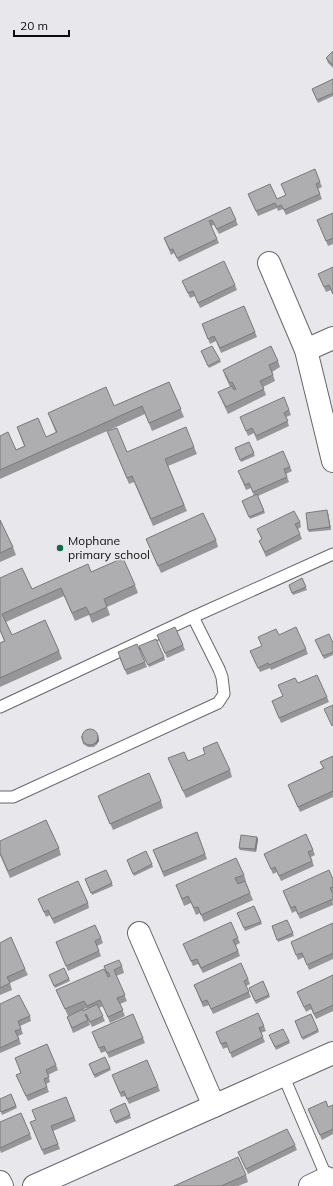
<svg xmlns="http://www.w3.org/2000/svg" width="333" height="1186" font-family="Mulish,sans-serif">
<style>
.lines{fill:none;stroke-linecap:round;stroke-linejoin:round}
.lane-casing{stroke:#68666a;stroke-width:13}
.street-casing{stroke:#68666a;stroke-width:24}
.lane{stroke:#fff;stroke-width:11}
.street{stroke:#fff;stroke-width:22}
.wall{fill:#969597}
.shaded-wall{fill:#7a797b}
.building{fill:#aeadb0;stroke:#7a797b}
.poi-dot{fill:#0f6c40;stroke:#e8e7eb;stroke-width:1.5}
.labels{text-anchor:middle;stroke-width:3;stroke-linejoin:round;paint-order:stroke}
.poi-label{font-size:12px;fill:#0e0d0e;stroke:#e8e7eb;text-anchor:start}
</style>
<rect width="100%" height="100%" fill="#e8e7eb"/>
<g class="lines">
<g class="lane-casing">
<g id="lane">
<polyline points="0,707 193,617 333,554"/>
<polyline points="0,797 13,797 218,703 224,694 222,677 219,669 193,617"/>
<polyline points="283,1075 327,1178 331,1177"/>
</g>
</g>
<g class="street-casing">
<g id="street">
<polyline points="269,263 306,350 333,461"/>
<polyline points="306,350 333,338"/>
<polyline points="139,933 214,1106"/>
<polyline points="0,1182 2,1186"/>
<polyline points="34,1186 333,1053"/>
<polyline points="310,1186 327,1178"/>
</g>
</g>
<use href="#lane" class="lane"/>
<use href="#street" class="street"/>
</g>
<g class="wall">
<polygon points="333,51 333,68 328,63 326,58"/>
<polygon points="333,79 333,96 318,103 312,89"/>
<polygon points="320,182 322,187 318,189 322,199 286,215 283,209 278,211 277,208 258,216 248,194 277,199 286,195 281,184"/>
<polygon points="230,207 238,225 219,234 214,225 211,226 219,243 179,262 174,253 171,255 164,238"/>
<polygon points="333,213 333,244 328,246 317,220"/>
<polygon points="333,267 333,295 331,290 326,292 318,274"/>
<polygon points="182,281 235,285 237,290 200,308 195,296 190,298"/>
<polygon points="202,324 255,332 257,337 221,353 216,341 210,344"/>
<polygon points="201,351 220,360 221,362 209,368"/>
<polygon points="278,361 280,367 272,372 275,381 263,387 266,395 228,414 221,399 218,392 230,387 225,376 223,370"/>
<polygon points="169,382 184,417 152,431 145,414 0,479 0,436 16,450 24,446 17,427 46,437 56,433 48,413 114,406"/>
<polygon points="289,410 291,415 286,417 289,426 257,441 254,433 248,436 240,417"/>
<polygon points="107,431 127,452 194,447 197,454 168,466 187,511 153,526 134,482 129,484"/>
<polygon points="249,442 255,456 241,462 235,448"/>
<polygon points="290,467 292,471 286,474 289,482 258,496 265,513 250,519 242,501 254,496 251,488 246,490 240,476"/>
<polygon points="328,513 331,530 309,532 308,530"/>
<polygon points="0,520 13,547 16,555 0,562"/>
<polygon points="300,522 301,527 298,529 302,539 266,557 259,541 262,540 257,529"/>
<polygon points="146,539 216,540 218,547 161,573"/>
<polygon points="91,572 135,585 138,593 107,607 110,615 92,623 89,615 75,621 64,596 6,622 12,635 59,651 62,659 0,687 0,643 4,641 0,631 0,578 32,589"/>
<polygon points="302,578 307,590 293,595 289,587"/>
<polygon points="157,635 183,645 185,650 167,658"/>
<polygon points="279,635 306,649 308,654 271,670 270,668 260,672 250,651 262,646 258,637"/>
<polygon points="315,640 333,643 333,655 324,659"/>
<polygon points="140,649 164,657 165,660 149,667"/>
<polygon points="119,657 145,662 147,667 127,675"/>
<polygon points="298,683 327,697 329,702 281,723 272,701 283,696 278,685"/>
<polygon points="98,735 99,741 96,745 94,747 88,747 83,744 81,736"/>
<polygon points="203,748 230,770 232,777 186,798 168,758 188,761 205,754"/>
<polygon points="333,756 333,797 300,812 288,785 323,768 320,762"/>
<polygon points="98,796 161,801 163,808 113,830"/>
<polygon points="197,832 207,859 164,877 153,850"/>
<polygon points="258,839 256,852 240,850 239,848"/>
<polygon points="0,841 59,848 61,855 10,878 0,855"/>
<polygon points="313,850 315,855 311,857 314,866 281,881 277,872 273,874 264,854"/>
<polygon points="128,863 152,864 153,867 134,876"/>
<polygon points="106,870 113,886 92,895 85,879"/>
<polygon points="244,875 246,881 245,881 253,900 204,922 200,913 196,915 191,903 184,906 176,885"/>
<polygon points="333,879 333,893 332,893 333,905 300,919 296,911 292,913 283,891"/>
<polygon points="38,899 88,903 89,908 54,924 50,915 46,917"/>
<polygon points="254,906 262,924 245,931 237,913"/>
<polygon points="287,920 294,936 278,942 272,926"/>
<polygon points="333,923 333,959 309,970 304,957 298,960 291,942"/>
<polygon points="101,938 103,943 97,946 101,956 68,971 56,942"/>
<polygon points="238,938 240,943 236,945 240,956 203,973 198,964 193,966 183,944"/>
<polygon points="0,943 25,969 28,975 10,983 12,990 0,995"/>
<polygon points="104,966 122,966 124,973 116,976 127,1001 120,1004 125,1016 110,1023 103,1006 99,1008 105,1021 92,1027 88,1019 90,1025 73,1033 67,1017 87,1009 87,1008 68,1016 56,990 108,977"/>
<polygon points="333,975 333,1011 316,1019 311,1009 306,1012 297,992"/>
<polygon points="50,977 69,979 70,981 55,988"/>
<polygon points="248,979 250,984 246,986 251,997 213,1014 209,1005 203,1007 194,985"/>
<polygon points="263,981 270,997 256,1004 250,991"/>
<polygon points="0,1004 30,1016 31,1021 20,1026 23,1034 18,1036 21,1044 0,1053"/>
<polygon points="311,1014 319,1032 303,1040 295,1021"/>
<polygon points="264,1026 266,1031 261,1033 265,1042 232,1058 228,1047 223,1049 216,1032"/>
<polygon points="92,1032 143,1038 145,1043 109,1058 106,1051 101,1053"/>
<polygon points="269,1035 289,1041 290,1043 276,1050"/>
<polygon points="15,1058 56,1065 58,1070 48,1075 50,1082 46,1084 49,1092 28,1101 16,1075 21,1073"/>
<polygon points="89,1064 110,1068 111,1070 95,1078"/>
<polygon points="114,1080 158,1086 160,1091 129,1104 125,1096 121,1097"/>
<polygon points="11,1094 17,1108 2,1115 0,1110"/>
<polygon points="66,1097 76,1121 53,1131 60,1149 44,1155 32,1127 36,1120"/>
<polygon points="125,1103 131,1118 116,1124 110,1110"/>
<polygon points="333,1105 333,1134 322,1140 308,1109 328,1107"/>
<polygon points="0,1122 30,1134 32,1139 1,1153 0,1150"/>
<polygon points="295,1145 297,1150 248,1174 238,1152"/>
<polygon points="246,1175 248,1182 238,1186 174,1186"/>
</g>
<g class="shaded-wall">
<polygon points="327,510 328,513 331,530 330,527"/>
<polygon points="98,735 99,741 96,745 95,743"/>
<polygon points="257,837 258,839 256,852 255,849"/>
</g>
<g class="building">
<polygon points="333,51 333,65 326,58"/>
<polygon points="333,79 333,93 317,100 312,89"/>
<polygon points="315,169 320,182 316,184 320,194 284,210 281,205 277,207 275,203 256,211 248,194 270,184 277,199 286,195 281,184"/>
<polygon points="230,207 236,220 217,229 212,220 209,221 217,239 177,258 173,249 170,250 164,238"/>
<polygon points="333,213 333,238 326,241 317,220"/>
<polygon points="224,261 235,285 198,303 193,291 188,293 182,281"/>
<polygon points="333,267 333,294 329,285 324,287 318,274"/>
<polygon points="244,306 255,332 220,348 214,336 208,339 202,324"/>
<polygon points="212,346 220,360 208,366 201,351"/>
<polygon points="271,346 278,361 269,365 273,375 260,381 264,389 226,407 218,392 232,386 234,390 236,389 232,382 230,383 223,370"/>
<polygon points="169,382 181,409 149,423 142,406 0,470 0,436 8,432 16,450 25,446 17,427 38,418 46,437 57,432 48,413 106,387 114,406"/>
<polygon points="284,397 289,410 284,413 288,421 256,436 252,428 246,431 240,417"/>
<polygon points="186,427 194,447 165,459 184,505 151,519 132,476 127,478 107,431 117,428 127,452"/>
<polygon points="249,442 254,453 240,460 235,448"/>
<polygon points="283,451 290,467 284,469 287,477 253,492 249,483 245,485 238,471"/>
<polygon points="257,494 264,511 249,517 242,501"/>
<polygon points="327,510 330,527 308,530 306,513"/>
<polygon points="294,511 300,522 295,524 300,534 265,552 259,541 262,539 257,529"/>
<polygon points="203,513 216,540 158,566 146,539"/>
<polygon points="0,520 13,547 0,553"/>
<polygon points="123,558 135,585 104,599 107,607 90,615 86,607 72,613 61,588 2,614 12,635 45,620 59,651 0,678 0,643 5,641 0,630 0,578 22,568 32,589 88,564 91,572"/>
<polygon points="302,578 306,587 292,593 289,585"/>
<polygon points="175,627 183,645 165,653 157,635"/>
<polygon points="296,627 306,649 269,665 268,663 258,668 250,651 262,646 258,637 276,629 279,635"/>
<polygon points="329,634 333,643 333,652 323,656 315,640"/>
<polygon points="156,639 164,657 148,665 139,646"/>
<polygon points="137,644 145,662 125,670 118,652"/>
<polygon points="317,675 327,697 279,718 272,701 283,696 278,685 295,678 298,683"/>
<polygon points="333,705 333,725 332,726 324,709"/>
<circle cx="90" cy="737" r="8"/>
<polygon points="217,742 230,770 183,791 168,758 184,752 188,761 205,754 203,748"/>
<polygon points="333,756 333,791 298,807 288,785 324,768 320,762"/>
<polygon points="149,773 161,801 110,824 98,796"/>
<polygon points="46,820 59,848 8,871 0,853 0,841"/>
<polygon points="197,832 205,854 163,872 153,850"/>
<polygon points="306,834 313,850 308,852 312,861 279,876 275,867 271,869 264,854"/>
<polygon points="241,835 257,837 255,849 239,848"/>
<polygon points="146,851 152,864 133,874 127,860"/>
<polygon points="236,858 244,875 235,878 238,884 245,881 250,893 201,915 198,907 194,908 188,896 182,899 176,885"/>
<polygon points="106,870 112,883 91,893 85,879"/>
<polygon points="329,870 333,879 333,887 330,888 333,894 333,899 298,914 295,906 291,908 283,891"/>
<polygon points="78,881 88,903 52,919 48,910 44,912 38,899"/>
<polygon points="254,906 261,922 244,928 237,913"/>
<polygon points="287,920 293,933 277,940 272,926"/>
<polygon points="231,922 238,938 233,940 238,951 201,968 197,959 191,961 183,944"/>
<polygon points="333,923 333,953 307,965 302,953 296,955 291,942"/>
<polygon points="95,925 101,938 95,941 99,951 66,966 56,942"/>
<polygon points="11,937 25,969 7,977 10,983 0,988 0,943"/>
<polygon points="119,960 122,966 114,970 125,995 117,998 123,1010 108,1017 100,1000 87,1006 84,1001 65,1009 56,990 104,969 108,977 110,976 108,972 107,973 104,966"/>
<polygon points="241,963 248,979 244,981 249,992 211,1009 207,1000 202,1002 194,985"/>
<polygon points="64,968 69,979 54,986 49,975"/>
<polygon points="333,975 333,1005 314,1014 310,1004 304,1007 297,992"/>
<polygon points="263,981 269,995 255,1001 249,988"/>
<polygon points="19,995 30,1016 18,1021 21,1029 15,1031 19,1039 0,1048 0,1004"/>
<polygon points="97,1004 103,1016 90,1022 86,1014 85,1015 88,1020 72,1028 67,1017 83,1009 83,1011"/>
<polygon points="258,1013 264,1026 259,1028 263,1037 230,1053 226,1042 221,1044 216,1032"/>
<polygon points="133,1014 143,1038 107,1053 104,1046 99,1048 92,1032"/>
<polygon points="311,1014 318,1030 302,1038 295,1021"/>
<polygon points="283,1029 289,1041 275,1047 269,1035"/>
<polygon points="47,1044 56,1065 46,1070 49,1077 44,1079 47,1087 26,1096 16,1075 21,1073 15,1058"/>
<polygon points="105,1057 110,1068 94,1075 89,1064"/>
<polygon points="147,1060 158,1086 127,1099 124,1091 120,1093 112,1075"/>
<polygon points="11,1094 16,1106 1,1112 0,1110 0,1099"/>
<polygon points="66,1097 74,1117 51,1126 58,1144 42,1150 30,1122 36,1120 32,1110"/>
<polygon points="326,1101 328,1107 333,1105 333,1129 320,1135 308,1109"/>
<polygon points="125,1103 130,1115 115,1122 110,1110"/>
<polygon points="21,1113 30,1134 0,1148 0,1122"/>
<polygon points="287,1129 295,1145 246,1169 238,1152"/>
<polygon points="238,1157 246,1175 221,1186 174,1186"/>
</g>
<circle class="poi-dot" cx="60" cy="548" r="4"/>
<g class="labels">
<g class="poi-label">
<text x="68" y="545">Mophane<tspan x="68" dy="14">primary school</tspan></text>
</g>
</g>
<path d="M14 30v6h55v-6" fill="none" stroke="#0e0d0e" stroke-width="2"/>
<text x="20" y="30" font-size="12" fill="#0e0d0e" stroke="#e8e7eb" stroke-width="3" paint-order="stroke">20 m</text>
</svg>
